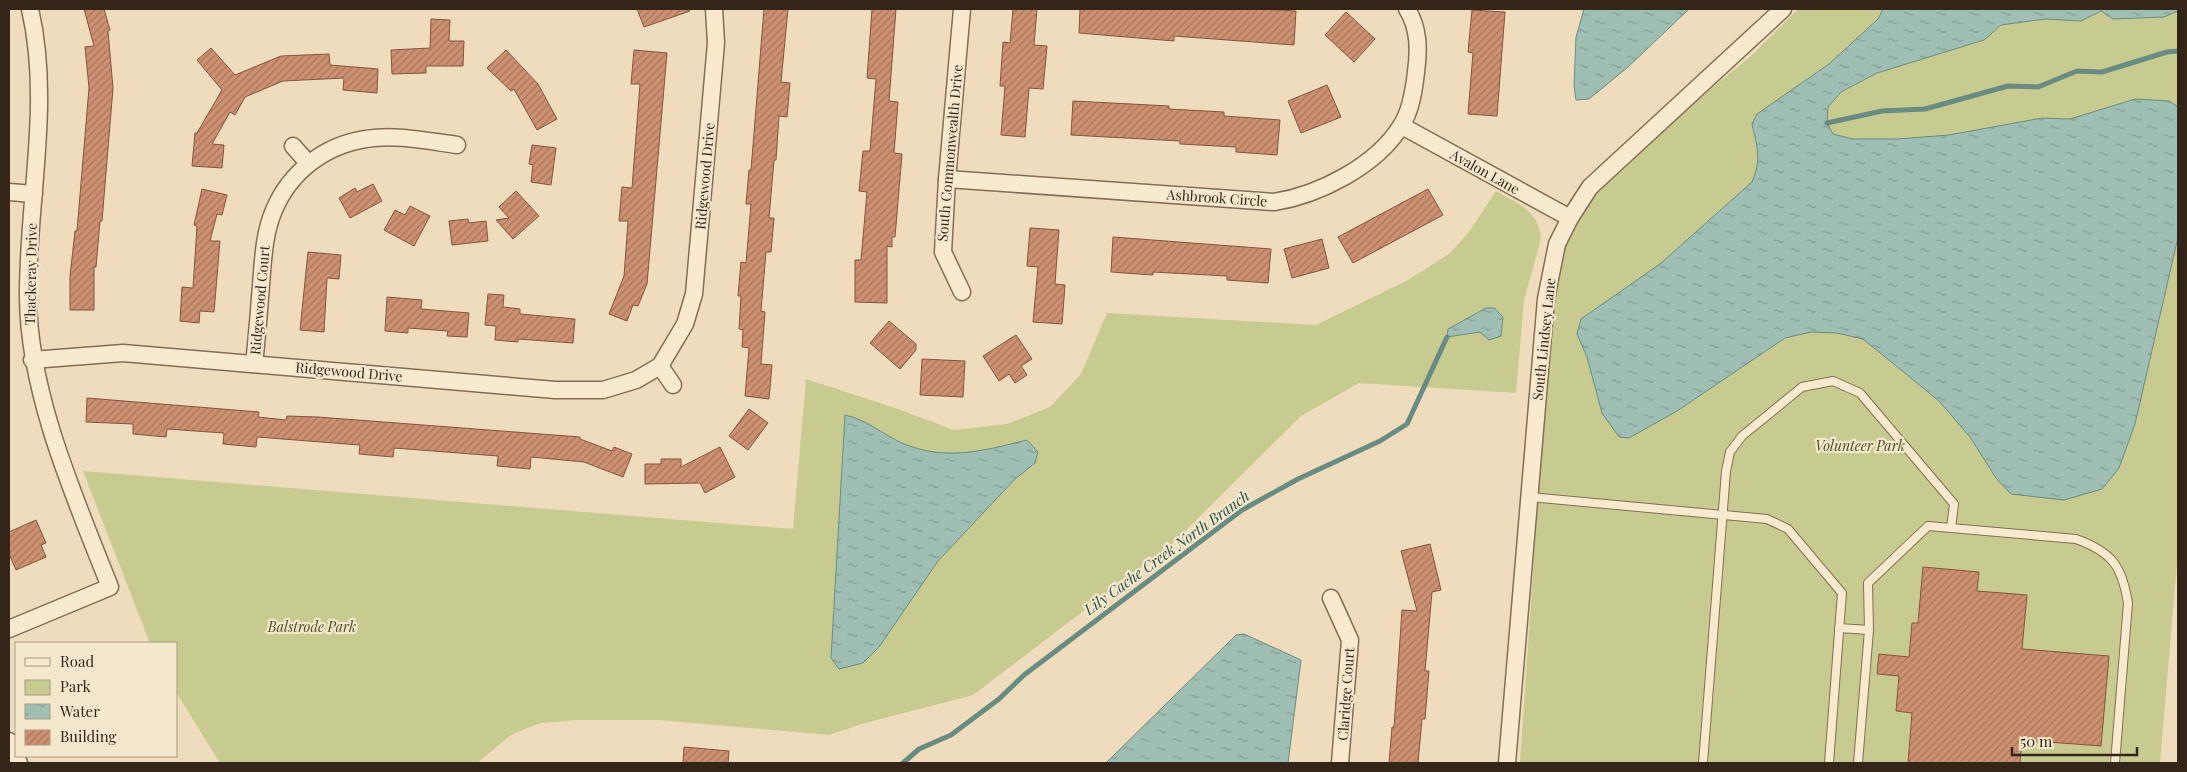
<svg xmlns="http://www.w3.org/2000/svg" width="2187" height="772" font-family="'Playfair Display',serif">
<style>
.green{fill:#c8cb90}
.water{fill:url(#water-ripples);stroke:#688c81}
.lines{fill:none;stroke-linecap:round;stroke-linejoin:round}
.stream{stroke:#688c81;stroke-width:5}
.building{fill:url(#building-hatch);stroke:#84543b}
.lane-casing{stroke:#856c55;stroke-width:10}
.street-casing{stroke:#856c55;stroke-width:19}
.lane{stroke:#f9eacf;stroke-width:8}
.street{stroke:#f9eacf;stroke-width:16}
.labels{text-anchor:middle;stroke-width:4.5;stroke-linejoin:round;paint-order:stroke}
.street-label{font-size:14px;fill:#34251b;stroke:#f5e7cb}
.park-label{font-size:14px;font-style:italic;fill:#485121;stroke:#f5e7cb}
.water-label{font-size:15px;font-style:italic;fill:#29544f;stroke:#f5e7cb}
</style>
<defs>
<pattern id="water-ripples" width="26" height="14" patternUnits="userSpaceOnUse" patternTransform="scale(1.25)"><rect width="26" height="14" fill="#a0bfb4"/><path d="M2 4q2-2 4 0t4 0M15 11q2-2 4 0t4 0" fill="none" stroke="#839b92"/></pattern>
<pattern id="building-hatch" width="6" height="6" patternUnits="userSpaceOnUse" patternTransform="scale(1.25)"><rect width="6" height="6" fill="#cd9171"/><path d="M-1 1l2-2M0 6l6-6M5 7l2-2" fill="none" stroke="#a7765c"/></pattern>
</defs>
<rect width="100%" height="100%" fill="#eedcbc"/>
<g class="green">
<polygon points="1798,9 2178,9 2178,552 2160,763 1520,763 1555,251 1590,187 1750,57"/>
<path d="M 1496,191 C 1518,204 1539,210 1541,239 L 1524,300 L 1516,393 L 1359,383 L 1301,416 L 1173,543 L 973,695 L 865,723 L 829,735 L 658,720 L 578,720 L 540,723 L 525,729 L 511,735 L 477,763 L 220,763 L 176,692 L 176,643 L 150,643 L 83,471 L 793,529 L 806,379 L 895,408 L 954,430 L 1007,424 L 1050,407 L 1081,374 L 1107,313 L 1316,325 L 1408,280 L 1449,254 L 1469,232 Z"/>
</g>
<g class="water">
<polygon points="1584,9 1689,9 1628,67 1589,99 1576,100 1574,86 1576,37"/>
<path d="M 1883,9 L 2178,9 L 2178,11 L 2164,17 L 2113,19 L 2101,11 L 2081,21 L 2045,19 L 2001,25 L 1984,40 L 1877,73 L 1841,92 L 1828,107 L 1827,123 L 1833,134 L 1853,139 L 1897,139 L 1949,135 L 2042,118 L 2070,119 L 2135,99 L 2169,101 L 2178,107 L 2178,237 L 2135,424 L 2119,468 L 2102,489 L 2064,500 L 2011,494 L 1996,478 L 1970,437 L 1939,401 L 1863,339 L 1837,333 L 1811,332 L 1785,338 L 1677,411 L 1629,438 L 1619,437 L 1602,413 L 1587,357 L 1577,334 L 1581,319 L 1660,264 L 1752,182 C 1762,159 1757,147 1752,124 L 1757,114 L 1829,64 L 1878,19 Z"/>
<polygon points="1486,308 1494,308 1503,317 1501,336 1489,340 1480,332 1447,337 1448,329"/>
<path d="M 845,415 C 869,420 885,437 907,445 C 949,461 986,450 1027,440 L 1038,452 L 1035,463 L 1015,479 L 938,561 L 879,647 L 863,663 L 839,669 L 831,658 Z"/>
<polygon points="1244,634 1301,660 1288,763 1106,763 1236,635"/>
</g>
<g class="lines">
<g class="stream">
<polyline points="1827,123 1882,111 1925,109 2008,86 2038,87 2077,71 2102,72 2167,52 2178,51"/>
<polyline points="903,763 919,749 951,735 999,699 1024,675 1242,510 1298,479 1380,441 1407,424 1447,337"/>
</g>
</g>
<g class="building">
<polygon points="84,9 104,9 110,30 108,31 113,88 102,221 100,221 96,267 94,267 94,310 70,310 70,276 75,231 77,231 89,88 85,47 94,46"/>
<polygon points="637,9 689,9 690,11 644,27"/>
<polygon points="764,9 788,9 781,82 790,83 787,117 779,116 776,160 774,160 769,218 774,218 771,252 766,252 761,311 765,312 761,364 772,365 769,399 745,396 749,348 742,347 743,330 739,329 741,296 738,296 741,262 746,263 751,204 746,204 749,170 751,170"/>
<polygon points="872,9 896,9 889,101 898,102 894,153 902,154 895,237 892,237 892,247 887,246 887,303 855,302 855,260 861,260 867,192 859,191 863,151 870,151 876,79 867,78"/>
<polygon points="1013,9 1037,9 1034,45 1047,46 1043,89 1029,88 1025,137 1001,135 1005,86 1000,86 1003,42 1010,43"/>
<polygon points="1080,9 1261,9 1296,11 1294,45 1174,36 1174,41 1079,33"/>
<polygon points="1472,10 1505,12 1497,116 1468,114 1473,53 1468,52"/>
<polygon points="1346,12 1375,39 1354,62 1325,35"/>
<polygon points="431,19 450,20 449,41 464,41 463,66 426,66 426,73 392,74 391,50 430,48"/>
<polygon points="211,48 235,75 281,56 329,54 330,65 378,69 377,93 343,90 344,78 283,81 245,97 235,115 230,112 212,144 224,145 222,168 192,166 195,133 197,133 222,90 197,60"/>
<polygon points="506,50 538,84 557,119 537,130 514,89 511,91 487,68"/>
<polygon points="634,50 667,53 647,284 638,306 633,305 627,321 609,314 624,276 628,221 619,221 622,187 632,188 640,84 631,84"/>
<polygon points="1327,85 1341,117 1301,133 1288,101"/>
<polygon points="1073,101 1169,106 1169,109 1224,112 1224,116 1280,120 1277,155 1236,152 1236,147 1180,144 1180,141 1071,135"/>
<polygon points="532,145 556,148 551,185 531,182 533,165 529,164"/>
<polygon points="373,184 382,201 350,218 339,198 355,188 357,192"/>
<polygon points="202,189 227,195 222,215 217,214 210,241 220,241 214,312 200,311 199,323 180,321 182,287 193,288 197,226 194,225"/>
<polygon points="1428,189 1443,215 1353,263 1338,237"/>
<polygon points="516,191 539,216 513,239 496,220 509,218 499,207"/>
<polygon points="410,206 430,216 414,246 384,230 395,210 405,215"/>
<polygon points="468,219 469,223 486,221 488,241 452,245 449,221"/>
<polygon points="1030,228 1059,230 1055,284 1065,285 1062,324 1033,322 1038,267 1027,266"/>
<polygon points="1113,237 1271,249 1268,283 1227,280 1227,276 1153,272 1153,275 1111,272"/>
<polygon points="1322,239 1329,268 1292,278 1284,249"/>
<polygon points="308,252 341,255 339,279 327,278 324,332 300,330"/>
<polygon points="488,294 504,295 503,307 520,309 520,314 575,319 573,343 518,339 518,342 495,340 496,326 485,325"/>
<polygon points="387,297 422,300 421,309 469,313 467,337 447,336 448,331 408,328 408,333 385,331"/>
<polygon points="889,321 916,344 916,350 900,369 870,343"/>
<polygon points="1016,335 1032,359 1021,366 1027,375 1015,383 1009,374 999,381 983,356"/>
<polygon points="922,359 965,361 963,397 920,395"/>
<polygon points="87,398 259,412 258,417 286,420 287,416 318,417 580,437 580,439 612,451 614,447 632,454 623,477 584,462 531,457 530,469 497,466 498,456 394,448 393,457 359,454 360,445 257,437 256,447 223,444 224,433 167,429 166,437 133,434 133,424 86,422"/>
<polygon points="749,409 768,423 748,450 729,436"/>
<polygon points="720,447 735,477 705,493 700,483 645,484 645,464 661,464 661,459 681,459 681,467"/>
<polygon points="36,520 46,543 41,545 46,557 16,570 9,554 9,532"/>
<polygon points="1430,544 1441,590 1432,592 1425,671 1429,671 1425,719 1422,719 1418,763 1389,763 1392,727 1394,727 1402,610 1417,611 1401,551"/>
<polygon points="1923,567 1979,572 1977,591 2027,595 2022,649 2109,656 2101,746 2022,740 2020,763 1908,763 1912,713 1896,711 1899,676 1877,674 1879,654 1909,657 1912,623 1918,623"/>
<polygon points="684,747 729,751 728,763 683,763"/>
</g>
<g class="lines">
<g class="lane-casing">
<g id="lane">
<polyline points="1530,497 1767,519 1788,529 1842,593 1829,763"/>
<polyline points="1839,628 1869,630"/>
<polyline points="1703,763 1726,471 1730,452 1742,436 1802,387 1833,381 1860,393 1954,504 1951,528"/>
<path d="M 1858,763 L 1869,630 L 1868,583 L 1928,526 L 2076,539 C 2112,552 2122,566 2128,603 L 2115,763"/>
</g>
</g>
<g class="street-casing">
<g id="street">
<polyline points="1402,126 1570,218"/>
<polyline points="293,146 308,163"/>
<path d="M 947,179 L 1274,202 C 1319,195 1376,166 1401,126 C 1411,111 1414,90 1416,72 C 1419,50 1419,28 1407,9"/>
<polyline points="9,192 34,194"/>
<polyline points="962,292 943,252 947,179 962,9"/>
<polyline points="32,360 123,353 555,390 603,390 636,380 660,366 685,324 694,294 716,43 714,9"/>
<path d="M 254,364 C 257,338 259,311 261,285 C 263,260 264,233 274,210 C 290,172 325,145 366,139 C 395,134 428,141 457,145"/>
<polyline points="660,366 673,385"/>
<polyline points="1331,598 1350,640 1340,763"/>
<path d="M 9,629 L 110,587 C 75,498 29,395 28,298 C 27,202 52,104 30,9"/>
<polyline points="9,741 19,763"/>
<polyline points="1507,763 1546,299 1557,244 1570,218 1590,187 1783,9"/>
</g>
</g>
<use href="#lane" class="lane"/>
<use href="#street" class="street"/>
</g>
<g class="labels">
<g class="street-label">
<text transform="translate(950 153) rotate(-85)" y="5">South Commonwealth Drive</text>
<text transform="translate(1485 172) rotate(29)" y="5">Avalon Lane</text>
<text transform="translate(705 176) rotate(-85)" y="5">Ridgewood Drive</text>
<text transform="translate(1217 198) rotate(4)" y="5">Ashbrook Circle</text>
<text transform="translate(31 274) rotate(-89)" y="5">Thackeray Drive</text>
<text transform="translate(260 300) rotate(-85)" y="5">Ridgewood Court</text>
<text transform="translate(1544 339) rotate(-84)" y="5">South Lindsey Lane</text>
<text transform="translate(349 372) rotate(5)" y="5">Ridgewood Drive</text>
<text transform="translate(1346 694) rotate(-86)" y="5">Claridge Court</text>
</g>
<g class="park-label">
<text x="1860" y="451">Volunteer Park</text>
<text x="312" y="632">Balstrode Park</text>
</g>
<g class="water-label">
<text transform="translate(1167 553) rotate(-36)" y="5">Lily Cache Creek North Branch</text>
</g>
</g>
<rect width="2187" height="772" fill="none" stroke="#34251b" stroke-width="20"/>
<rect x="15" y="642" width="162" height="115" fill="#f5e7cb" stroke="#a89985"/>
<rect x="25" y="658" width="25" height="8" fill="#f9eacf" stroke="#a89985"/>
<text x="60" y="667" font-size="15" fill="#34251b">Road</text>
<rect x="25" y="680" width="25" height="15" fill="#c8cb90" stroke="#a89985"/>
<text x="60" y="692" font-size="15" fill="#34251b">Park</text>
<rect x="25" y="704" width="25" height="15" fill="url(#water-ripples)" stroke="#a89985"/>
<text x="60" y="717" font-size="15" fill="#34251b">Water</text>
<rect x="25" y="730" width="25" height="15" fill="url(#building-hatch)" stroke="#a89985"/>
<text x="60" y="742" font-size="15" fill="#34251b">Building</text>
<path d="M2012 747v8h125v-8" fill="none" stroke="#34251b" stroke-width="2.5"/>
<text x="2020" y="747" font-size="15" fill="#34251b" stroke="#f5e7cb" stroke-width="4" paint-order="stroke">50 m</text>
</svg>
